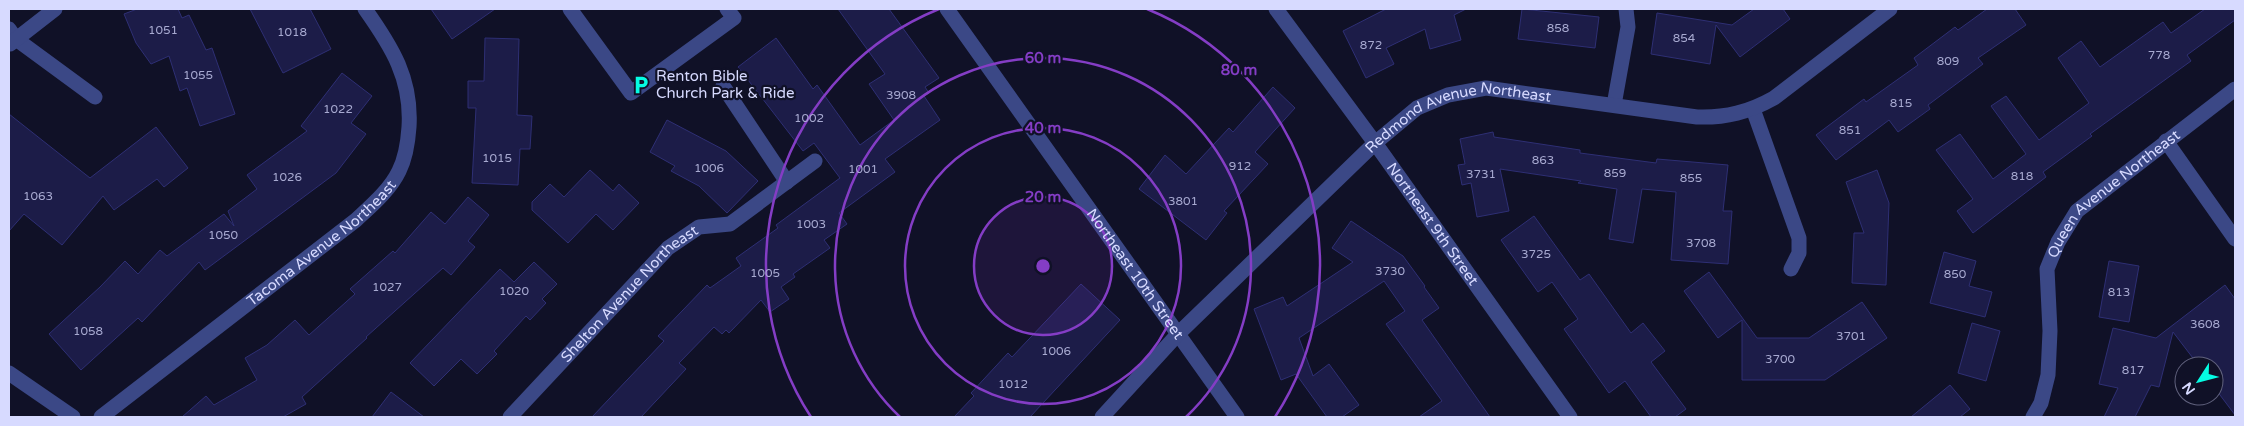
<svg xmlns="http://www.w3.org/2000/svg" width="2244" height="426" font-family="'Varela Round',sans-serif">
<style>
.building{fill:#1c1c48;stroke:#2e2f74}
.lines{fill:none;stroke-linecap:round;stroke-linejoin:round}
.minor{stroke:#3b4886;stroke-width:15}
.ring{fill:none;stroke:#843dc5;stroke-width:2.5}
.labels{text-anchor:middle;stroke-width:4.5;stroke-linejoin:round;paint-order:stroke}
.number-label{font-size:12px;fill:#a8aad1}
.poi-label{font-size:15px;fill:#d7daff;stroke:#101127;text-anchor:start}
.street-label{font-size:15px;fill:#d7daff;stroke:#101127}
.centre{fill:#843dc5;stroke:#101127;stroke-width:2.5}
.ring-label{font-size:15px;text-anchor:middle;font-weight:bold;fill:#843dc5;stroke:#101127;stroke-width:4.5;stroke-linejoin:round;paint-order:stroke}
</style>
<rect width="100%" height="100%" fill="#101127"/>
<g class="building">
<polygon points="137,9 178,9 182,18 189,15 206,50 212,48 235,114 200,126 187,88 180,91 169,56 151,64 136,43 124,14"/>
<polygon points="250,9 310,9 331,49 283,73"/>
<polygon points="431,9 495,9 452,39"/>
<polygon points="838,9 889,9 939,78 925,87 929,93 924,96 940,120 885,159 895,172 839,213 847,224 824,240 830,248 793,274 795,277 781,287 789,299 770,312 761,300 729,333 726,330 722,334 714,327 679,363 686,369 641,417 592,417 664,341 658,336 707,285 710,288 741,266 736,258 778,228 776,225 840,178 814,143 803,151 738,67 776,38 813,89 817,85 860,145 894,120 869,84 885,74"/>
<polygon points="1386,9 1466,9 1454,15 1461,40 1430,49 1425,29 1386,48 1394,64 1366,78 1343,31"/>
<polygon points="1522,9 1599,17 1595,48 1518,39"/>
<polygon points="1754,9 1783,9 1790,19 1740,57 1716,25 1710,64 1651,54 1657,13 1732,25"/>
<polygon points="1987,9 2015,9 2026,25 1978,58 1983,64 1928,105 1930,109 1898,132 1889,120 1836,160 1816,135 1864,99 1866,102 1918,65 1914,58 1955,27 1958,30"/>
<polygon points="2205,9 2235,9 2235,20 2187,55 2191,61 2090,134 2092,136 2043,172 2046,177 1973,233 1957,211 1973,199 1936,150 1960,134 1993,179 2026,154 1991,106 2006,96 2039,140 2089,103 2058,58 2081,41 2100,67 2163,22 2171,33"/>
<polygon points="485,38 519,39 517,115 532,116 530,149 520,149 518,185 472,183 476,108 468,108 468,81 484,81"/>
<polygon points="342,73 372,96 351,123 366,134 336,173 205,270 199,262 142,322 138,318 81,370 49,334 100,287 125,261 138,274 160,250 167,256 224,214 234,226 228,211 257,189 247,175 307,131 301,126"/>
<polygon points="1273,87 1295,108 1255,152 1268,164 1224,211 1227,213 1206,240 1139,189 1165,155 1186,174 1229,128 1233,132"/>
<polygon points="9,114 90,178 156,127 188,168 164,187 157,179 114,210 103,196 62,245 24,214 9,231"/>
<polygon points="667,120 726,151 758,181 727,213 699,186 671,171 675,166 650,152"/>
<polygon points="1493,132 1494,137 1580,150 1580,153 1656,163 1657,159 1728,165 1723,211 1732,211 1728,264 1671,260 1676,192 1642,189 1633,243 1609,239 1617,189 1578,183 1581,181 1500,169 1509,211 1477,217 1471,183 1462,185 1458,165 1465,164 1460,139"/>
<polygon points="590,170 613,191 619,184 639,203 613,230 596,214 568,243 532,210 532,202 550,184 564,197"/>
<polygon points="1877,170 1889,203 1886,285 1852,283 1854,233 1864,233 1846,182"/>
<polygon points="468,197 489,215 468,241 475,247 451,275 443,268 366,337 367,338 302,397 306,404 283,417 182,417 206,396 214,405 257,380 245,358 267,345 295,320 309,335 355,294 350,289 393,251 395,253 431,212 445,224"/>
<polygon points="1534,216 1580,280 1589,274 1631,333 1643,323 1665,351 1651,362 1686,409 1675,417 1651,417 1625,381 1609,393 1564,329 1578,319 1552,282 1538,292 1501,240"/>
<polygon points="1351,221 1403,256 1425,286 1424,287 1439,308 1422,320 1490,417 1419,417 1442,401 1386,324 1405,311 1384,281 1299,338 1313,376 1329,364 1359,405 1342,417 1327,417 1296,374 1281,380 1254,309 1283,297 1287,306 1353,262 1332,248"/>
<polygon points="1944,252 1976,261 1969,286 1992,292 1985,317 1930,303"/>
<polygon points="2109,261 2139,266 2129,322 2099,317"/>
<polygon points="534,262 557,284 542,299 546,303 530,320 526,316 494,351 497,354 477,374 461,359 434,386 410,363 500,269 514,282"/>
<polygon points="1709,272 1757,338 1809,338 1862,302 1887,338 1825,380 1742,380 1742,320 1718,338 1684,291"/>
<polygon points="1081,284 1120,320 1030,417 954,417 974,396 971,393 1008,353 1012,357"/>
<polygon points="2225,285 2235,299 2235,415 2214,387 2214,366 2199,366 2173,332 2159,387 2151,385 2135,417 2104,417 2118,388 2099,384 2113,328 2156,338"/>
<polygon points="1972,323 2000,331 1986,381 1958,373"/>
<polygon points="1950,385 1970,409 1960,417 1911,417"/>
<polygon points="391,392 424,417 372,417"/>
</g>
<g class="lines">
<g class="minor">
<polyline points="570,9 631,93 734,18 727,9"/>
<path id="s1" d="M 947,9 L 1237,417"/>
<path id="s2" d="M 1276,9 L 1375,143 L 1570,417"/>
<polyline points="9,29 16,39 95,97"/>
<polyline points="10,44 55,9"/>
<polyline points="723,86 787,182"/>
<polyline points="1614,105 1628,27 1626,9"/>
<polyline points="1753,109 1799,238 1799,253 1791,269"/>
<polyline points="2166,141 2235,239"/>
<polyline points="9,373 73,417"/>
<path id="s3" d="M 101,417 L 356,220 C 371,206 390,190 399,171 C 406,157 408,142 409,127 C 412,79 392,47 365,9"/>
<path id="s4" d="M 510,417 L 668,248 L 699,227 L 730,224 L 815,161"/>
<path id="s5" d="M 1102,417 L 1178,334 L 1375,143 L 1417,108 L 1448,95 L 1486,88 L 1697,117 C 1726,118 1749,112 1774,98 L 1890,9"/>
<path id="s6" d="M 2033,417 L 2041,403 L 2048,375 L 2050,331 L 2047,269 L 2058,242 L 2077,211 L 2235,89"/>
</g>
</g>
<circle cx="1043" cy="266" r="69" fill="#843dc5" fill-opacity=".12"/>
<g class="ring">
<circle cx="1043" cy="266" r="69"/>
<circle cx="1043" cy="266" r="138"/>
<path d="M900 417A208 208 0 1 1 1186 417"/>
<path d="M811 417A277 277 0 0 1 939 9M1147 9A277 277 0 0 1 1275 417"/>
</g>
<defs>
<g id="parking-bare" transform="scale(1.5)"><path d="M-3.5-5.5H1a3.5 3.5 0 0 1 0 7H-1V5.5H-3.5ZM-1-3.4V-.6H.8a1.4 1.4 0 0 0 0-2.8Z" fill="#05fce3" stroke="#101127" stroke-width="2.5" paint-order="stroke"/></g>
</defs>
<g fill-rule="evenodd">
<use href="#parking-bare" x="641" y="85"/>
</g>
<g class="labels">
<g class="number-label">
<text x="1558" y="32">858</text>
<text x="163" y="34">1051</text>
<text x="292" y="36">1018</text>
<text x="1684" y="42">854</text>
<text x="1371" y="49">872</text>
<text x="2159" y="59">778</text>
<text x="1948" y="65">809</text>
<text x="198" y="79">1055</text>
<text x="901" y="99">3908</text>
<text x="1901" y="107">815</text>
<text x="338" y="113">1022</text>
<text x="809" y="122">1002</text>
<text x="1850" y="134">851</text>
<text x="497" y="162">1015</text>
<text x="1543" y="164">863</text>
<text x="1240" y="170">912</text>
<text x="709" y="172">1006</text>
<text x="863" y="173">1001</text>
<text x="1615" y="177">859</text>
<text x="1481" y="178">3731</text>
<text x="2022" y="180">818</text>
<text x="287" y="181">1026</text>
<text x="1691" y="182">855</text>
<text x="38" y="200">1063</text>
<text x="1183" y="205">3801</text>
<text x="811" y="228">1003</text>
<text x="223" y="239">1050</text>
<text x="1701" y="247">3708</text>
<text x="1536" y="258">3725</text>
<text x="1390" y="275">3730</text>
<text x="765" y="277">1005</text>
<text x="1955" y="278">850</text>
<text x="387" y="291">1027</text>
<text x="514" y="295">1020</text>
<text x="2119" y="296">813</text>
<text x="2205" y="328">3608</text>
<text x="88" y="335">1058</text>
<text x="1851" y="340">3701</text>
<text x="1056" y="355">1006</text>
<text x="1780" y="363">3700</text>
<text x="2133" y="374">817</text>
<text x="1013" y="388">1012</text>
</g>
<g class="poi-label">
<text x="656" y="81">Renton Bible<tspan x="656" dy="17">Church Park &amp; Ride</tspan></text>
</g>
<g class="street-label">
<text dy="5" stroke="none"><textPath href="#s5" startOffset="478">Redmond Avenue Northeast</textPath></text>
<text dy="5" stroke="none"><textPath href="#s6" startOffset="254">Queen Avenue Northeast</textPath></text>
<text dy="5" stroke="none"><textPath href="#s2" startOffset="266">Northeast 9th Street</textPath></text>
<text dy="5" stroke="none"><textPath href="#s3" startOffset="281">Tacoma Avenue Northeast</textPath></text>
<text dy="5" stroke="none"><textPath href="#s1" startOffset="325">Northeast 10th Street</textPath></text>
<text dy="5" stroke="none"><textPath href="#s4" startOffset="172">Shelton Avenue Northeast</textPath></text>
</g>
</g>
<circle cx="1043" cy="266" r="8" class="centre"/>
<g class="ring-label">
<text x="1043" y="63">60 m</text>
<text x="1239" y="75">80 m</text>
<text x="1043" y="133">40 m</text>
<text x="1043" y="202">20 m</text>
</g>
<rect width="2244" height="426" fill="none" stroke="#d7daff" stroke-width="20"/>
<g transform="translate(2199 381) rotate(234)"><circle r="24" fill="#101127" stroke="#60617d"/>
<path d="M0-4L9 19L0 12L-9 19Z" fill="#05fce3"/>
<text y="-8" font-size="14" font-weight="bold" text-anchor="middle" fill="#d7daff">N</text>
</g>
</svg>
